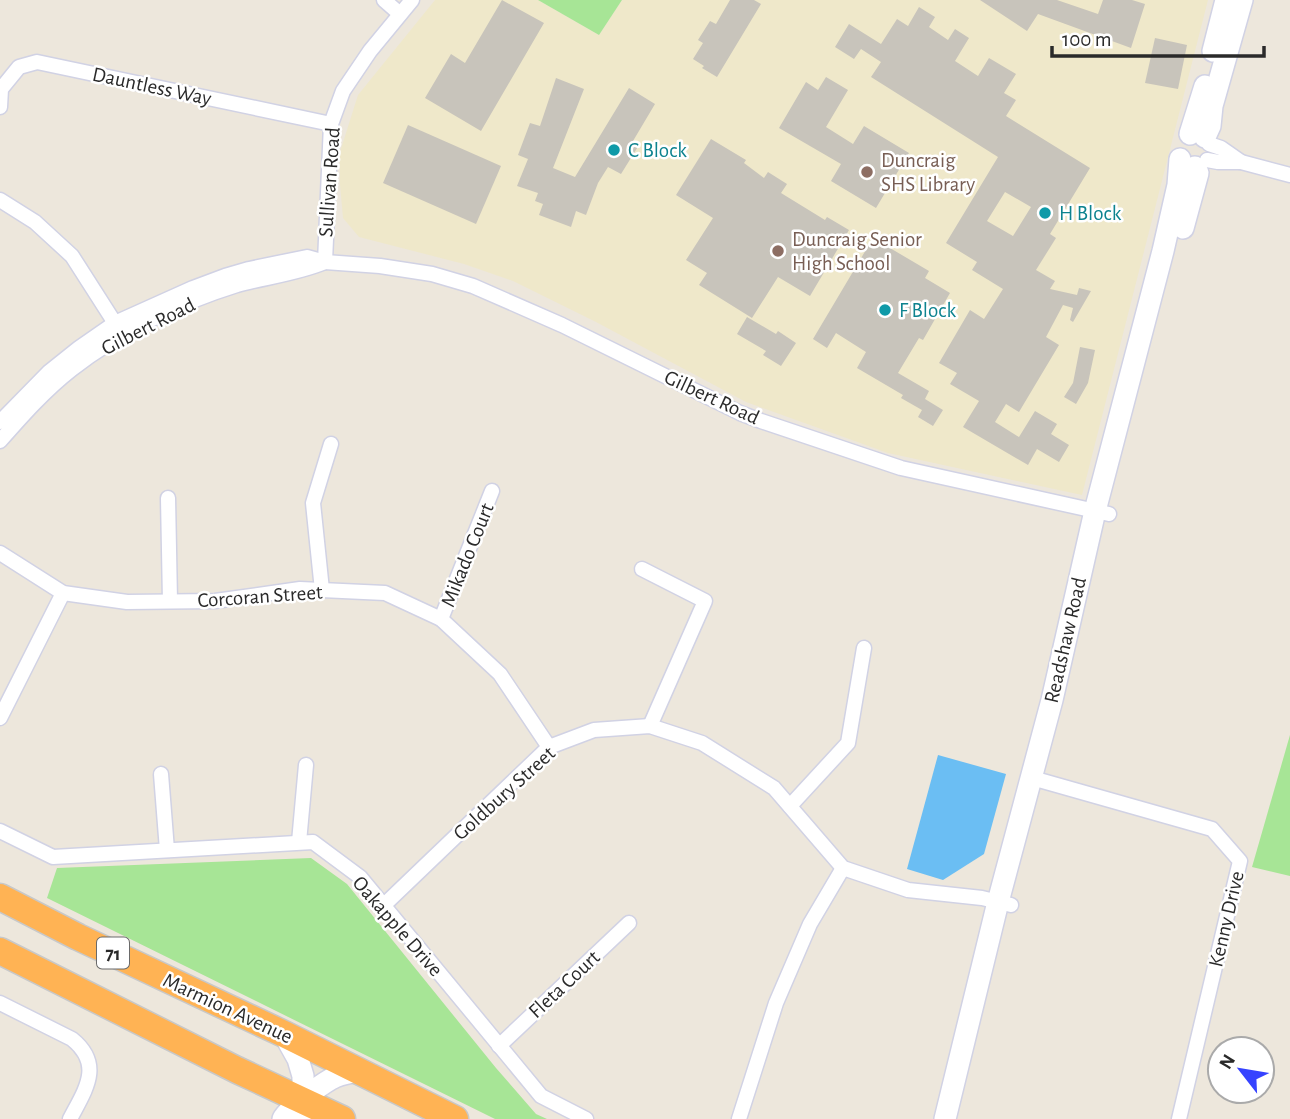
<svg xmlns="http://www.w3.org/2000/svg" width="1290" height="1119" font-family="'Alegreya Sans',sans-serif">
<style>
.education{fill:#efe8ca}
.green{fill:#a7e596}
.water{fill:#6bbef3}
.building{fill:#c8c4bb;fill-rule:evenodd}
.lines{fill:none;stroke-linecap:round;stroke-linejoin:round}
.street-casing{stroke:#d1d2e4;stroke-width:17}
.secondary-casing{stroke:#d1d2e4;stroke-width:24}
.highway-casing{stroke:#c8c8c8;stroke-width:29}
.street{stroke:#fff;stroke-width:14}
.secondary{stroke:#fff;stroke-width:21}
.highway{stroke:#ffb354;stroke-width:26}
.culture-dot{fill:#0f9aa8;stroke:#fff;stroke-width:2.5}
.education-dot{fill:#8d6e63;stroke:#fff;stroke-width:2.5}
.labels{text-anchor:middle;stroke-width:5;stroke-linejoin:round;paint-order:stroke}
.shield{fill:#fff;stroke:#6a6a6a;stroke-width:2}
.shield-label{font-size:19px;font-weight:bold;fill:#2a2a2a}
.street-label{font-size:21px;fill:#2a2a2a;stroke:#fff}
.culture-label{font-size:21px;fill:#0d838f;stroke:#fff;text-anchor:start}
.education-label{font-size:21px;fill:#785e54;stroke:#fff;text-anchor:start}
</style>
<rect width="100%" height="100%" fill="#ede7dc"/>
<polygon class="education" points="435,0 538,0 599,35 622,0 1208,0 1082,495 888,453 746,402 596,322 513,281 464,264 359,237 343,218 340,185 340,152 358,95"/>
<g class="green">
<polygon points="538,0 622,0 599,35"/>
<polygon points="1290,735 1290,876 1252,867"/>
<polygon points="311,858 347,884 496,1068 536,1114 547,1119 495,1119 47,898 57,868"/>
</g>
<polygon class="water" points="938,755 1006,774 984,854 943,880 907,869"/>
<g class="building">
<polygon points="502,0 544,23 481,131 425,98 451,54 465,63"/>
<polygon points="730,0 754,0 761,4 717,77 702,68 704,66 693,59 703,43 698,40 710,21 716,24"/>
<polygon points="980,0 1057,0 1098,14 1103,0 1132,0 1145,4 1131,48 1038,14 1027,31"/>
<path d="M 919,7 L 935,17 L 929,27 L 948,40 L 955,29 L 969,38 L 955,61 L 978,76 L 989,58 L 1016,74 L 1004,93 L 1016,100 L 1006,116 L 1090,168 L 1050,234 L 1056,238 L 1036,270 L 1055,281 L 1050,289 L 1077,295 L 1079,288 L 1091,291 L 1073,322 L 1070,320 L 1073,308 L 1063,305 L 1046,337 L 1059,345 L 1019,412 L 1006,404 L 995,422 L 1019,437 L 1035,411 L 1057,424 L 1051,434 L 1069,445 L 1059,462 L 1037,449 L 1028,465 L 963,427 L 979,401 L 950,384 L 957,373 L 939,363 L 970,310 L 984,319 L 1003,289 L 972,270 L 977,262 L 946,243 L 998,157 L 871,77 L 881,62 L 861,49 L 854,59 L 835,47 L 849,24 L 881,44 L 897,19 L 908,26 ZM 1005,192 L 1031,207 L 1013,236 L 987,221 Z"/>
<polygon points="1155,38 1187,45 1178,89 1145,83"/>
<polygon points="826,77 848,90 826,127 853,144 864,126 909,153 876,208 831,181 841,164 779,128 806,82 818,90"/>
<polygon points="556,78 584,89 553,168 575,177 629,88 655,104 633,141 639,145 621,174 608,167 598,183 586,215 576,211 571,227 539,215 543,204 535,201 538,193 517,186 528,159 518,155 530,123 540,126"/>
<polygon points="408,125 501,166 476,224 383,183"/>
<polygon points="711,139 746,160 744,163 764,178 768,172 787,184 781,193 825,220 827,217 849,230 810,296 778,277 752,318 699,285 707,273 686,260 713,218 676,195"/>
<polygon points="873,238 929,271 925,278 950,293 923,340 919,338 898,373 929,391 925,399 943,410 933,426 918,417 922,410 901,398 903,395 857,368 866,352 836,333 827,348 813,339"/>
<polygon points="747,317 776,334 778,331 796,343 781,366 763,355 766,351 737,334"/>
<polygon points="1080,347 1095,350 1088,383 1076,404 1064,397 1073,383"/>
</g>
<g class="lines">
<g class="street-casing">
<g id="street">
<polyline points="384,0 400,14"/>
<polyline points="0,107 1,89 19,67 37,62 331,124"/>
<polyline points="1209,144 1221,148 1241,162"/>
<polyline points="1207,160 1218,162 1241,162 1290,175"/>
<polyline points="0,200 35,222 72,256 120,331"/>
<polyline points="325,262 331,124 343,91 370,51 412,0"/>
<polyline points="0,422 49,372 79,348 115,323 193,288 225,276 249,269 307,257 325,262 380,266 432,274 473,286 562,325 740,413 761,421 901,468 1109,514"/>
<path d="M 0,441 C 22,416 45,390 72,369 C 119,332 179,303 237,285 C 266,277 296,274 325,262"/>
<polyline points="168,498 170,601"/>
<polyline points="0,553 63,593 127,602 215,601 300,589 385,593 441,619 500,674 549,747"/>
<polyline points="642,569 705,601 650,726"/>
<polyline points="322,590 313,503 331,444"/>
<polyline points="441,619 492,491"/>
<polyline points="0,718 63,593"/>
<polyline points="161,774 167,850"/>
<polyline points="1032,778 1212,829 1240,861 1179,1119"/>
<polyline points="790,806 848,743 864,648"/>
<polyline points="0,831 53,857 313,842 360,877 541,1096 586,1119"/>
<polyline points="299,842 306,765"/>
<polyline points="383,906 549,747 594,730 650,726 702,743 774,788 843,868 908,890 982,898 1011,905"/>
<path d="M 0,1003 L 72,1039 C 104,1065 85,1090 70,1119"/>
<polyline points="499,1046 629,923"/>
<polyline points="739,1119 776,1003 810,924 843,868"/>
</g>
</g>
<g class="secondary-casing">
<g id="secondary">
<polyline points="1213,51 1226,0"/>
<polyline points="1190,134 1205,86"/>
<polyline points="1205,137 1210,126 1212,106 1242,0"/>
<polyline points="1183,228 1198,173 1195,167"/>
<polyline points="284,1034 298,1059 303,1076 303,1119"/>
<path d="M 283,1119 C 289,1108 319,1086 331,1079 C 339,1074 349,1073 358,1071"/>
<polyline points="945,1119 998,902 1052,700 1095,511 1163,251 1178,185 1180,159"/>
</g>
</g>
<g class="highway-casing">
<g id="highway">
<polyline points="0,897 78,937 284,1034 455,1119"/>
<polyline points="0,951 237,1070 342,1119"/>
</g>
</g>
<use href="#street" class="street"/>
<use href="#secondary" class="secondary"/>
<use href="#highway" class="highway"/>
</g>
<g class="culture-dot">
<circle cx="614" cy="150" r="7"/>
<circle cx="1045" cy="213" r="7"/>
<circle cx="885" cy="310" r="7"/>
</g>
<g class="education-dot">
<circle cx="867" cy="172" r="7"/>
<circle cx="778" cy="251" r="7"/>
</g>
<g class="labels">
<rect class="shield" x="97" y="937.5" width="32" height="31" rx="5"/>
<g class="shield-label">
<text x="113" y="960">71</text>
</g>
<g class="street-label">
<text transform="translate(152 86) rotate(12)" y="7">Dauntless Way</text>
<text transform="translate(329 182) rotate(-86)" y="7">Sullivan Road</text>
<text transform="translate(148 326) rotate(-27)" y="7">Gilbert Road</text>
<text transform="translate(712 397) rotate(25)" y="7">Gilbert Road</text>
<text transform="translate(467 555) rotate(-68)" y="7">Mikado Court</text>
<text transform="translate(260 596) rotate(-4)" y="7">Corcoran Street</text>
<text transform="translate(1065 640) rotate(-77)" y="7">Readshaw Road</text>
<text transform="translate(504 793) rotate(-42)" y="7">Goldbury Street</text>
<text transform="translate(1226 919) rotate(-77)" y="7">Kenny Drive</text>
<text transform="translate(398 926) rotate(49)" y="7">Oakapple Drive</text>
<text transform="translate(564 984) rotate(-43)" y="7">Fleta Court</text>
<text transform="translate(228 1008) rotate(25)" y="7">Marmion Avenue</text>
</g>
<g class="culture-label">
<text x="628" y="157">C Block</text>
<text x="1059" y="220">H Block</text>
<text x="899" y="317">F Block</text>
</g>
<g class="education-label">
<text x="881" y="167">Duncraig<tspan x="881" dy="24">SHS Library</tspan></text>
<text x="792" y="246">Duncraig Senior<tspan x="792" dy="24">High School</tspan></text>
</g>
</g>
<g transform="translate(1241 1070) rotate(301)"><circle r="33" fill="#ffffff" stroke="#aaaaaa" stroke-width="2"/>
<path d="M0-5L12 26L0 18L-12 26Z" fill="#3643ff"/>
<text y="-10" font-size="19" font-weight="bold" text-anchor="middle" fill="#2a2a2a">N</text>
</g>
<path d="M1052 46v10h212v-10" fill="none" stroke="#2a2a2a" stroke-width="3.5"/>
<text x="1062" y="46" font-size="21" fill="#2a2a2a" stroke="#ffffff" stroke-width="5" paint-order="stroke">100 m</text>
</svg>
